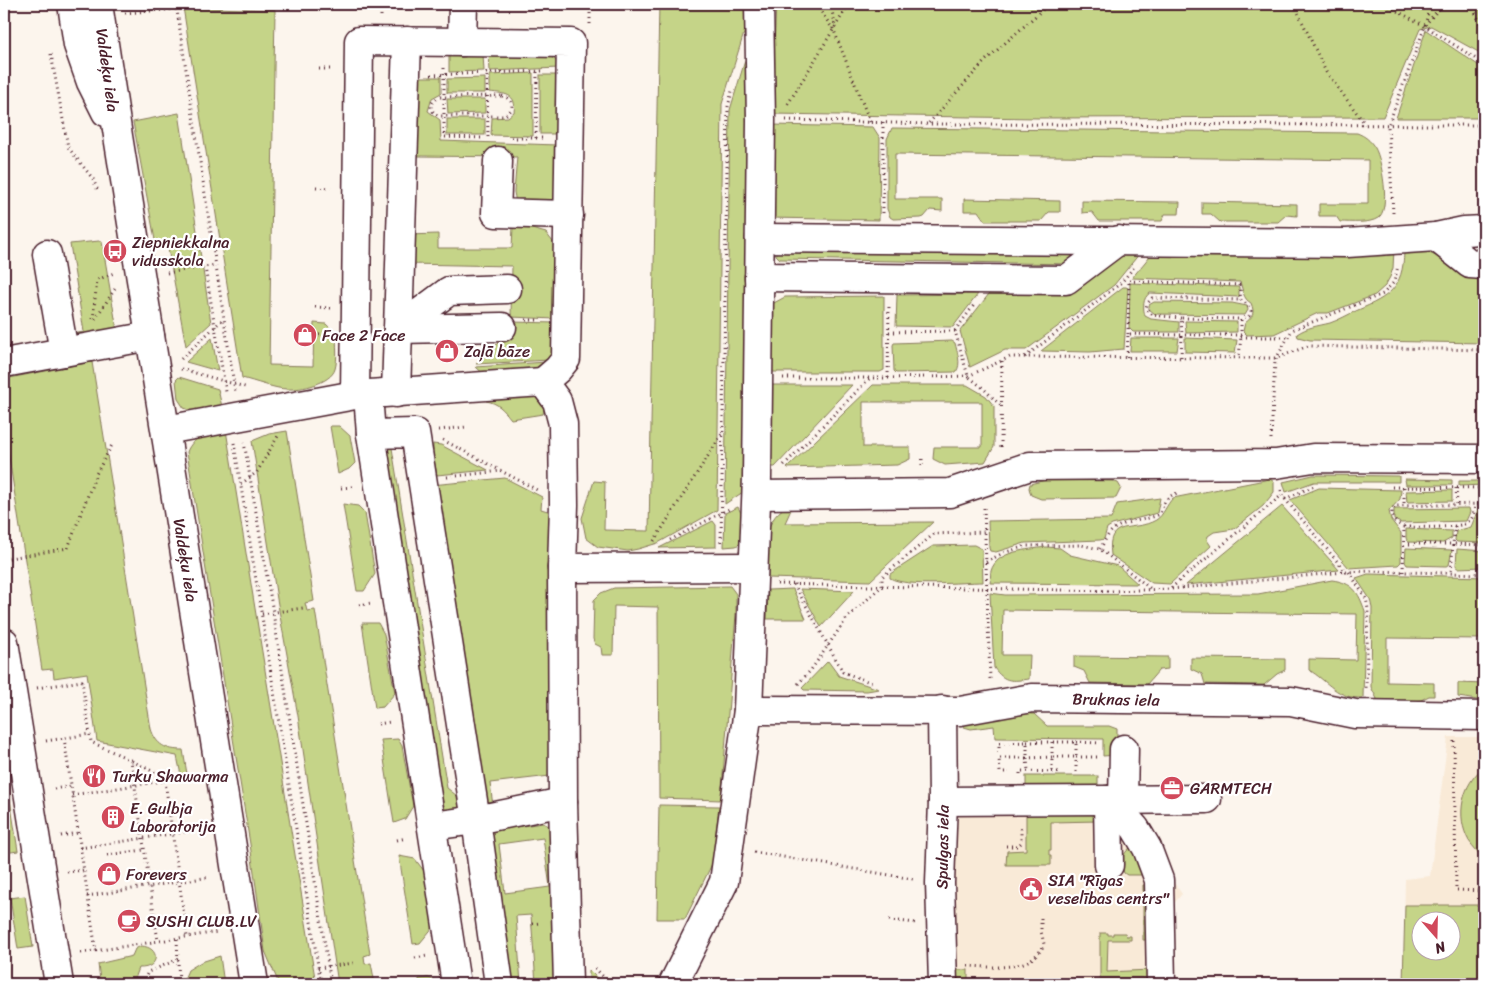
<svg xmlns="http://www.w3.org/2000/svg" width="1488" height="988" font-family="Sriracha,sans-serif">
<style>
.built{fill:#f9ead7;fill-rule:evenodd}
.green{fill:#c5d488;stroke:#887a5a;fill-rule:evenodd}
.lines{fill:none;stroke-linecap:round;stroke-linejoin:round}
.minor-casing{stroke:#4a1f2b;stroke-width:31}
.path{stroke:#4a1f2b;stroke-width:3;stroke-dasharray:1 4;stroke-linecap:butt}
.minor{stroke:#fff;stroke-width:28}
.labels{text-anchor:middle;stroke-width:4.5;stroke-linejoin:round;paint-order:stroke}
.street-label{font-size:16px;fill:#4a1f2b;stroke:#fff}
.poi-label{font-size:16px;fill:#4a1f2b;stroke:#fff;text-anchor:start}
</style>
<rect width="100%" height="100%" fill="#fcf5ed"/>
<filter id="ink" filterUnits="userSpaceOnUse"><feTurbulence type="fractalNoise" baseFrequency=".02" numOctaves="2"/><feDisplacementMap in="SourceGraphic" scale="10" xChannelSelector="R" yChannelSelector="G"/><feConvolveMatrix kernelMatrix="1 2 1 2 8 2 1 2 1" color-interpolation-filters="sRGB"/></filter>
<g filter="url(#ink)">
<g class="built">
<path d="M 1448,737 L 1484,737 L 1484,984 L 1403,984 L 1405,879 L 1430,876 ZM 1420,920 L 1450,920 L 1450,950 L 1420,950 Z"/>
<polygon points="1130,810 1170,877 1182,894 1170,908 1172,984 947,984 946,812"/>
</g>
<g class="green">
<polygon points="659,4 753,4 722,104 717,510 658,543 638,549 628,551 598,547 586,538 582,518 594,481 605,482 604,530 649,531"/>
<polygon points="776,4 1484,4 1484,55 1431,26 1420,29 1383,117 1038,118 771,114"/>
<path d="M 183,7 L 275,10 L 269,365 L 313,366 L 314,323 L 326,324 L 336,334 C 336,344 338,359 335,369 C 331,383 301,390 287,389 C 276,389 254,381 242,378 Z"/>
<polygon points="1426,30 1484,69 1484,118 1396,118"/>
<polygon points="750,44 743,492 725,504 730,110"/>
<polygon points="449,53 483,54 484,71 449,72"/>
<polygon points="489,54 551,57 559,63 559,68 490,71"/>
<path d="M 533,73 L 533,136 L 491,135 L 492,118 L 508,117 L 514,112 C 517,93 505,94 490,92 L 490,75 Z"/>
<rect x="540" y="75" width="19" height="59"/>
<polygon points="416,77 441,77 441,93 432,98 428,111 440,120 441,141 557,145 557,199 554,206 516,203 514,192 517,157 418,156 414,151"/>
<polygon points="485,78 485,93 447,93 447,79"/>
<polygon points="447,99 485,99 485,113 448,114"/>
<polygon points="179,113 211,323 186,346 167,243 155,240 133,122"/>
<rect x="447" y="119" width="38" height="16"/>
<polygon points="772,125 873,127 880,138 879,220 770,218"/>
<path d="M 892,128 L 1357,133 C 1365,136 1370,140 1375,148 C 1382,160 1391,210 1378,218 C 1369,224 1351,222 1340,222 L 1336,216 L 1319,216 L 1319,204 L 1368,204 L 1368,160 L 895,154 L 895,199 L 942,199 L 942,211 L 930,210 L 924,217 L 921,218 L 893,219 L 890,217 L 887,209 L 887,139 Z"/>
<polygon points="964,199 1060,201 1060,212 1049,212 1041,221 985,221 978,211 964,211"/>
<polygon points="1082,201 1180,202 1179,214 1165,214 1162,221 1099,221 1092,212 1082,213"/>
<polygon points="1202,202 1297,204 1297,216 1286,215 1278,222 1220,222 1211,214 1202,214"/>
<polygon points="513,227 525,227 546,233 556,246 555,319 511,317 512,266 406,264 407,235 438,234 438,248 512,248"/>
<polygon points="99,241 102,242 117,330 74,339 72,334 84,332 70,244"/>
<path d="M 1419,248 C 1441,258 1461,270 1484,279 L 1484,343 L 1310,340 L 1298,337 L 1297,334 C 1307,327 1318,326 1330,323 C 1339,320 1349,314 1358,310 C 1389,297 1403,288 1404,252 Z"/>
<polygon points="776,250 1076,251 1080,255 1071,264 780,259 776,255"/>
<path d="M 1394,250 L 1393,268 L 1390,277 L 1385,286 L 1375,295 L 1328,313 L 1318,313 L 1274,334 L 1247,335 L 1243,331 L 1245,323 C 1253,317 1255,313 1251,303 C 1243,299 1243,290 1240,282 L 1132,278 L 1154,251 Z"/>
<polygon points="1140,253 1114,285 1026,350 1005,350 970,367 960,331 989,294 1069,293 1115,255"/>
<path d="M 1130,283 L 1239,287 L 1239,297 L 1150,293 C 1142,298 1143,309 1145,316 L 1151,319 L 1179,322 L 1179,332 L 1133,332 L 1129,328 Z"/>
<polygon points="1123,287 1126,287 1128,288 1124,349 1090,352 1041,351"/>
<polygon points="978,294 953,327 896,326 897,295"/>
<polygon points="884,296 884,370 880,372 771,372 772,304 785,297"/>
<polygon points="1154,302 1232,303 1247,306 1248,310 1245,315 1155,314 1149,309 1149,305"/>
<polygon points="1185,321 1237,322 1237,332 1186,333"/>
<polygon points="511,322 556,323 554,356 549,360 476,364 502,339"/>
<polygon points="212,338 218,371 186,362"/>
<polygon points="1131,338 1179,338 1177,351 1130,351"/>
<polygon points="1185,338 1237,340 1235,353 1185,352"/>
<path d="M 952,341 L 955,343 C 957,352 962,364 956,372 L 896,373 L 894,371 L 893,345 L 894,343 Z"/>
<path d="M 92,362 L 151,729 C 156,745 166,750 183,750 L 187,774 L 181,775 L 177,756 L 97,741 L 87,673 L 54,678 L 53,669 L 42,670 L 4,425 L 4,379 Z"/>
<polygon points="546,362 536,372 487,377 476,367"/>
<polygon points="179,377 218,389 222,407 202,414 184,408 178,399 176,380"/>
<polygon points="769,385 852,385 775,467 771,467"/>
<polygon points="873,385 967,385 986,396 994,406 994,447 985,462 945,465 933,459 934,447 982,447 982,402 863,402 863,447 910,447 910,459 897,465 787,468"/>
<path d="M 521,393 L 538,396 C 542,402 545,407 543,414 L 511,419 C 503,409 498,403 486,401 L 485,396 Z"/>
<polygon points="330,426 339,426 350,436 355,463 349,469 338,474"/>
<path d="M 226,430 L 316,984 L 279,984 L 265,951 L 250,844 L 187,452 C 193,435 211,434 226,430 Z"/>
<polygon points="287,431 314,601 305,603 307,611 315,610 370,954 364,956 365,964 371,963 375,984 338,984 298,716 277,599 252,441 269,434"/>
<polygon points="433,444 441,445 488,470 437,475 433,455"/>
<polygon points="387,448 392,448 447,788 466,803 455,815 446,813 442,799"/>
<polygon points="1313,475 1399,476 1399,482 1314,482 1286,492 1283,482"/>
<polygon points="505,478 542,497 541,509 551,512 550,776 490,783 493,806 487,805 431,485"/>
<path d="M 1270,479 L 1274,482 L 1274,492 L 1263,506 L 1234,529 L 1214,532 L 1208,536 L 1207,540 L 1211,546 L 1170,584 L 1152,583 L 1111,555 C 1106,517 1134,533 1156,520 C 1164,515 1166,505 1173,498 Z"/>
<polygon points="1405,479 1452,480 1452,485 1406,485"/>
<polygon points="1046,480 1112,481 1118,483 1121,488 1116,498 1041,499 1031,495 1029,488 1030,484"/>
<polygon points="1459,481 1484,481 1484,485 1459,486"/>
<polygon points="1319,488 1401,490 1400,499 1389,511 1391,520 1401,533 1401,562 1398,565 1349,568 1290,500"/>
<polygon points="1452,490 1452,501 1407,502 1406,491"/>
<polygon points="1160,498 1157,513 1112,525 1107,528 1104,539 1100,540 1025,543 996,552 990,551 989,548 988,521 1111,519 1117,504"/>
<path d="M 794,503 L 785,523 L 933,522 L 870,581 L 768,578 C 768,547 759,517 794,503 Z"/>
<polygon points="343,504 358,506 365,513 375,574 364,591 357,591"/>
<polygon points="1282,506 1339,570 1186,585"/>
<polygon points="738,507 744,519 741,543 736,546 724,547 725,513"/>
<polygon points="1479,507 1484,508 1484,543 1457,542 1455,540 1456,531 1471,527"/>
<polygon points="1469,508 1470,512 1466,521 1401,523 1394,520 1394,509"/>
<polygon points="713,521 716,525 716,547 659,548"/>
<polygon points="1406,529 1452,531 1452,538 1443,543 1408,542 1406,538"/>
<path d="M 974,545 L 982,549 L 983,582 C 962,582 907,588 890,578 L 890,574 L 933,546 Z"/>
<path d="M 1046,547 L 1060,548 L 1070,555 L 1118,566 L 1138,584 L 990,583 C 991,580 990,575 991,571 C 997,550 1028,550 1046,547 Z"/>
<polygon points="1406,548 1452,550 1449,565 1446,566 1407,565 1405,562"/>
<polygon points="1457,549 1484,551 1484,567 1457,568 1456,565"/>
<polygon points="1368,574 1484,577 1484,639 1387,638 1387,682 1434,683 1434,696 1429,696 1419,701 1379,703 1371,687 1372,608 1370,599 1356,578"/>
<path d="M 1332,580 C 1353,583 1358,591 1365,611 L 1363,698 C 1337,699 1328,681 1309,670 L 1309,659 L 1356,660 L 1357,614 L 1003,610 L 1002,655 L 1030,655 L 1029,679 C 1012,681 1005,683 994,668 L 990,593 L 1005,595 L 1258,594 Z"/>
<polygon points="730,586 736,594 736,614 721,800 659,798 658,607 614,606 613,655 602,655 601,647 595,644 593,639 594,600 601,593 614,588"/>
<polygon points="793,589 806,619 767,619 768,590"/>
<polygon points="800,589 854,591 821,627"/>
<polygon points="362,623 378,623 384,634 395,693 383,707 375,708"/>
<polygon points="1074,656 1168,657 1168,669 1159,670 1147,684 1090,683 1084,671 1074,667"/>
<polygon points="1191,658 1285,659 1285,670 1277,674 1264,685 1205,684 1202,674 1191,669"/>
<polygon points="828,661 839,676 879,689 867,691 804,690 802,688"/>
<polygon points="1458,683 1484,684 1484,701 1458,697"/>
<polygon points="1017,713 1034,714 1047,726 1109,726 1117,729 1117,755 1103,756 1103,739 995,738 994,726 971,729 964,727 964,723"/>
<polygon points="398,739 402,746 413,806 405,819 394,823 381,740"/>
<path d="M 1484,767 L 1484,859 C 1479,853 1473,847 1469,841 C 1455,816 1462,784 1484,767 Z"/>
<rect x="1026" y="776" width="72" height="20"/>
<polygon points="7,780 18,851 4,853 4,781"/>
<polygon points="659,805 719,806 713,862 685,919 657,919"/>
<polygon points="1026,810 1098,810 1099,821 1051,822 1051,850 1049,850 1049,855 1051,855 1051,865 1006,865 1007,851 1026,850"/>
<path d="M 543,823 L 551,827 L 556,973 L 551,984 L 536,984 L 531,915 L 516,916 L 521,984 L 510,984 L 487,831 ZM 543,838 L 550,887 L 505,893 L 499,844 Z"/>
<path d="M 1131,847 L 1151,875 L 1127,875 L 1124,873 C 1120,862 1122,854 1131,847 Z"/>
<polygon points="399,856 415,859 424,871 434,926 420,943 413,944"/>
<polygon points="1143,885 1155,885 1151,940 1143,940"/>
<polygon points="25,896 33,947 18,949 10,898"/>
<path d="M 1405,905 L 1484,905 L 1484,984 L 1403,984 ZM 1450,920 L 1450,950 L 1420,950 L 1420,920 Z"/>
<polygon points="1100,933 1108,933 1108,935 1113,935 1113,933 1125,933 1126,936 1131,936 1131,940 1108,940 1107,972 1150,970 1156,984 1144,984 1143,978 1100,978"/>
<path d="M 141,946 C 161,947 160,969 139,968 L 133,984 L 90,984 L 89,980 L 100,980 L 98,964 L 132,956 L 135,949 Z"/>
<polygon points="220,956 224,984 182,984 188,970 201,962"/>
<polygon points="589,970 603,984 589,984"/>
<rect x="956" y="970" width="12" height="14"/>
<polygon points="428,978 439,982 440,984 419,984 419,979"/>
</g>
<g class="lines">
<g class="minor-casing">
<g id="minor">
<polyline points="72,4 78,45 91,82 106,112"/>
<polyline points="98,4 118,136 254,984"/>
<polyline points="462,42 463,4"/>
<polyline points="498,161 496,213 569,215"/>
<polyline points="1436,237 1470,264 1484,265"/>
<polyline points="760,238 1347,243 1436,237 1464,231 1484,230"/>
<polyline points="47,254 64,352"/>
<polyline points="759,277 1066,280 1119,240"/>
<polyline points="398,329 449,291 507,289"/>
<polyline points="398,329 502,327"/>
<polyline points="4,363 150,336"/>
<polyline points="396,393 407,41"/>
<polyline points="355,395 359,41 571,43 566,359 558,369 543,382 557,401 563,424 564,505 562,568 563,802 568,984"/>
<polyline points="368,395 371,434 456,984"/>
<polyline points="166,430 355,395 543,382"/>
<polyline points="371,434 415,433 476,820 499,984"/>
<polyline points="757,495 950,493 1030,466 1276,464 1313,458 1484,459"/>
<polyline points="562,568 753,567"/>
<polyline points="4,642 59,984"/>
<polyline points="748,710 960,711 1032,698 1291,701 1355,714 1484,716"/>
<polyline points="942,710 943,801 940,883 943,984"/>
<polyline points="1110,800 1135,828 1147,848 1159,880 1161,984"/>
<polyline points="1123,800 1124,749"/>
<polyline points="943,801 1108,800"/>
<polyline points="432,826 476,820 563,802"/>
<polyline points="1109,865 1108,800 1207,799"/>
<polyline points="673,984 724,882 748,710 757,477 761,120 759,4"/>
</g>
</g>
<g class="path">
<polyline points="176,4 235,391"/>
<polyline points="816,4 832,28"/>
<polyline points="830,4 835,23 833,28 870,122"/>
<polyline points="1294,4 1326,72 1365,124"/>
<polyline points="1384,4 1425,26 1484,64"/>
<polyline points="1471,4 1484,31"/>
<polyline points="125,13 177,9"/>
<polyline points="381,16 381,4"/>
<polyline points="590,24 590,4"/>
<polyline points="1425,25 1443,4"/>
<polyline points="51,54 68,147 93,179 98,191"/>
<polyline points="444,68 444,137 485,138"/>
<polyline points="319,69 333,69"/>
<polyline points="487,71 488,138"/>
<polyline points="431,75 543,71"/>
<path d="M 502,96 C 515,99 515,111 503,116 L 441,116 C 428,113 428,101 440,97 Z"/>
<polyline points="788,104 849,4"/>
<polyline points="786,120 929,124 1484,125"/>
<polyline points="929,123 985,61 1049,4"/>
<polyline points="511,138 545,138"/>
<polyline points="536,138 537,72"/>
<polyline points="316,187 331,188"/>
<polyline points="883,213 883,122"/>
<polyline points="1393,213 1388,126 1425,26 1430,4"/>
<polyline points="205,267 226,392"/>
<polyline points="167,273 216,265"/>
<polyline points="1129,281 1239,285 1241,300 1247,304 1251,311 1249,316 1241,319"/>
<polyline points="315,307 331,308"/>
<polyline points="1181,318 1152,315 1146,308 1147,304 1152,298 1241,300"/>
<polyline points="93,319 97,280 114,273"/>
<polyline points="95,319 115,289"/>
<polyline points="526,320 540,320"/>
<polyline points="955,331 974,305"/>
<polyline points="889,332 955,331 968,376 983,388 1002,407"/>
<polyline points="1128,334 1129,280"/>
<polyline points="314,335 331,334"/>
<polyline points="1241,337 1288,337"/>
<polyline points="1025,357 1121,283 1134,267"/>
<polyline points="1127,357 1128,334 1182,335 1181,318 1241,319 1241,335"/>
<polyline points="1181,357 1182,335 1241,335 1239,358"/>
<polyline points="181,359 223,319"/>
<polyline points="181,369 245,387"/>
<polyline points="783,378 888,378 968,376 1010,357 1277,358 1308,346 1484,350"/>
<polyline points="888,378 889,304"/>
<polyline points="439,430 466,427"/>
<polyline points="1271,439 1275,361 1292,330 1383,294 1394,282 1398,266"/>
<polyline points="443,440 539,491"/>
<polyline points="244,442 273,612 331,984"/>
<polyline points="234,443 321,984"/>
<polyline points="1001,447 1002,361"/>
<polyline points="922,459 922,469"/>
<polyline points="784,465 869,379"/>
<polyline points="447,477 501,471"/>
<polyline points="241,484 257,472 278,436"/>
<polyline points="1392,487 1484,488"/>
<polyline points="1404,487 1404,504"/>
<polyline points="341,488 352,487"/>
<polyline points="1456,488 1457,504"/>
<polyline points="1281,490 1282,495 1285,499 1346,572 1371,571 1484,574"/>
<polyline points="1285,499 1314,486"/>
<polyline points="984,508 990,679"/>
<polyline points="1455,526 1453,544 1484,545"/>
<path d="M 1404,527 C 1416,527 1460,529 1468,522 C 1474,518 1474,511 1475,504"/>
<polyline points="670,540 729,509"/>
<polyline points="654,541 722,434"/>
<polyline points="721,542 728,107 732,91"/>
<polyline points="1404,544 1453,544 1451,573"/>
<path d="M 1100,549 C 1104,543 1108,533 1114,529 C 1127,520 1146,521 1160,514 C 1163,503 1167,495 1179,493"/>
<polyline points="4,559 68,548 96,474 112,445"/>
<polyline points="986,562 1003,553 1026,546 1081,545 1100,549 1151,589"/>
<polyline points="1349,572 1366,598 1368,609 1366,689"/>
<path d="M 1403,572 L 1404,527 C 1395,523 1392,520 1392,510 L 1395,506 L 1484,504"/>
<polyline points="777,584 1110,591 1171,589 1345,572"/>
<polyline points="794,584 843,672 872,683"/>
<polyline points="1171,588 1282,495"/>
<polyline points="359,605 371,603"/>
<polyline points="262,614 303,608"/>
<polyline points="798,684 811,670 847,618 882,586 882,577 934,534 985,532"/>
<polyline points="37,688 82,681 91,742 131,760 158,941"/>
<polyline points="378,724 390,722"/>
<polyline points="64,738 96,951"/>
<polyline points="46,741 90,734"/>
<polyline points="1454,741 1456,890 1484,891"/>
<polyline points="1027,742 1052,742 1052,757 1027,758 1028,771"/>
<polyline points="1076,742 1100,743"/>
<polyline points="999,758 999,743 1027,742 1027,758 999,758 1000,772 1009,772"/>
<polyline points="132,761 170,780"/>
<polyline points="1052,771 1052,757 1076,757 1076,742 1052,742"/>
<polyline points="1076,772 1076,757 1099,757"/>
<polyline points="1020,774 1020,771 1058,772"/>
<polyline points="165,781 187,937"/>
<polyline points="54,789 71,786"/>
<polyline points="72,795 195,776"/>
<polyline points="61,836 78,833"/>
<polyline points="397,840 406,838"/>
<polyline points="1006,846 1018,846 1021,843 1021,825"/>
<polyline points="80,848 203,829"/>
<polyline points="754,852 913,879"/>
<polyline points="107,855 144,850"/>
<polyline points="67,872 84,870"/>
<polyline points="87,896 210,877"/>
<polyline points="889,920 916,923"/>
<polyline points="532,924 540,923"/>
<polyline points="177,939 179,984"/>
<polyline points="81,953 218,932"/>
<polyline points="415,958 427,956"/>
<path d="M 968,966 C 995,967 1032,972 1044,944 L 1041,931 L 1041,914"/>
<polyline points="318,968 354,963"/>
<polyline points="595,968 610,984"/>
<polyline points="142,984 148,972 179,959"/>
</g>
<use href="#minor" class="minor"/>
</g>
</g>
<defs>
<g id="bus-disc" transform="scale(1.25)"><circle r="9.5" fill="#d1495b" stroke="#fff"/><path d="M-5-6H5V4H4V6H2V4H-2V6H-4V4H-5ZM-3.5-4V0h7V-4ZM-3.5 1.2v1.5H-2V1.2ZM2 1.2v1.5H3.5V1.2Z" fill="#fff"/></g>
<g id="shop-disc" transform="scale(1.25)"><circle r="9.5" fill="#d1495b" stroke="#fff"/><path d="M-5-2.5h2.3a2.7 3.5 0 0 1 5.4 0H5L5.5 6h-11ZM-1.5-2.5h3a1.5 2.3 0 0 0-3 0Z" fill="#fff"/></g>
<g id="restaurant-disc" transform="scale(1.25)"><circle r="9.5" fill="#d1495b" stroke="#fff"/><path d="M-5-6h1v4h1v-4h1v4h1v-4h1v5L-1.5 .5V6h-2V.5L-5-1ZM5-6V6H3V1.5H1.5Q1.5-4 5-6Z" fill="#fff"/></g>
<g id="office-disc" transform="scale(1.25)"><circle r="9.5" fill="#d1495b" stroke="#fff"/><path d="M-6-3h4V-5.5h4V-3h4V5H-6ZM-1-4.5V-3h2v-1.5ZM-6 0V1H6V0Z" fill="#fff"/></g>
<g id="building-disc" transform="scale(1.25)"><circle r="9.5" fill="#d1495b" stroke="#fff"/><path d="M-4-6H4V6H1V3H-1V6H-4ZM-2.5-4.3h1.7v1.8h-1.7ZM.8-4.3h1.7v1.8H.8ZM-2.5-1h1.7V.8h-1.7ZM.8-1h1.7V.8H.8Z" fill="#fff"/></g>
<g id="civic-disc" transform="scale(1.25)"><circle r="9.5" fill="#d1495b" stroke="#fff"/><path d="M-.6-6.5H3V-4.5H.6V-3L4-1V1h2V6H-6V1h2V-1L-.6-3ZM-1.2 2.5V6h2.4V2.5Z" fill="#fff"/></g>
<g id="cafe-disc" transform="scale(1.25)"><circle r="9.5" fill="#d1495b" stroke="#fff"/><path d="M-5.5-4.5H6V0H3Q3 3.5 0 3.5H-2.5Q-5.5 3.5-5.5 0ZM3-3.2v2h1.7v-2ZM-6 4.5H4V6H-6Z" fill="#fff"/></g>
</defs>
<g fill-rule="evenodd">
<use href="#bus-disc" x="115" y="251"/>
<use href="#shop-disc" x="305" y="335"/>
<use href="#shop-disc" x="447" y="351"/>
<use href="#restaurant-disc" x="94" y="776"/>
<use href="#office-disc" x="1172" y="788"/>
<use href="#building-disc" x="113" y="817"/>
<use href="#shop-disc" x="109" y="874"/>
<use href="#civic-disc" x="1031" y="889"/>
<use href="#cafe-disc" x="129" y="921"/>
</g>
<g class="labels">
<g class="street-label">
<text transform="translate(108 70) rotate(82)" y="6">Valdeķu iela</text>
<text transform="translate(186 560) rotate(81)" y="6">Valdeķu iela</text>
<text transform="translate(1116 699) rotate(1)" y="6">Bruknas iela</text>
<text transform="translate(942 847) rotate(-89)" y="6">Spulgas iela</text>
</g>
<g class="poi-label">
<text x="132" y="248">Ziepniekkalna<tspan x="132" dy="18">vidusskola</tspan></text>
<text x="322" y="341">Face 2 Face</text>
<text x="464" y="357">Zaļā bāze</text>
<text x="112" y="782">Turku Shawarma</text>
<text x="1190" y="794">GARMTECH</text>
<text x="130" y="814">E. Gulbja<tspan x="130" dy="18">Laboratorija</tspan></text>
<text x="126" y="880">Forevers</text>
<text x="1048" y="886">SIA "Rīgas<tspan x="1048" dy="18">veselības centrs"</tspan></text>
<text x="146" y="927">SUSHI CLUB.LV</text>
</g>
</g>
<rect width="1488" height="988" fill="none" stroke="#fff" stroke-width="20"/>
<rect x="10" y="10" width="1468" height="968" fill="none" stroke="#4a1f2b" stroke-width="2" filter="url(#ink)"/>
<g transform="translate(1436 936) rotate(160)"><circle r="24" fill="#ffffff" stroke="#b7a5aa"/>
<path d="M0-4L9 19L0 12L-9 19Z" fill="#d1495b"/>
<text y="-8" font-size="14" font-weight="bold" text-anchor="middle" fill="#4a1f2b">N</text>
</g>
</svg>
